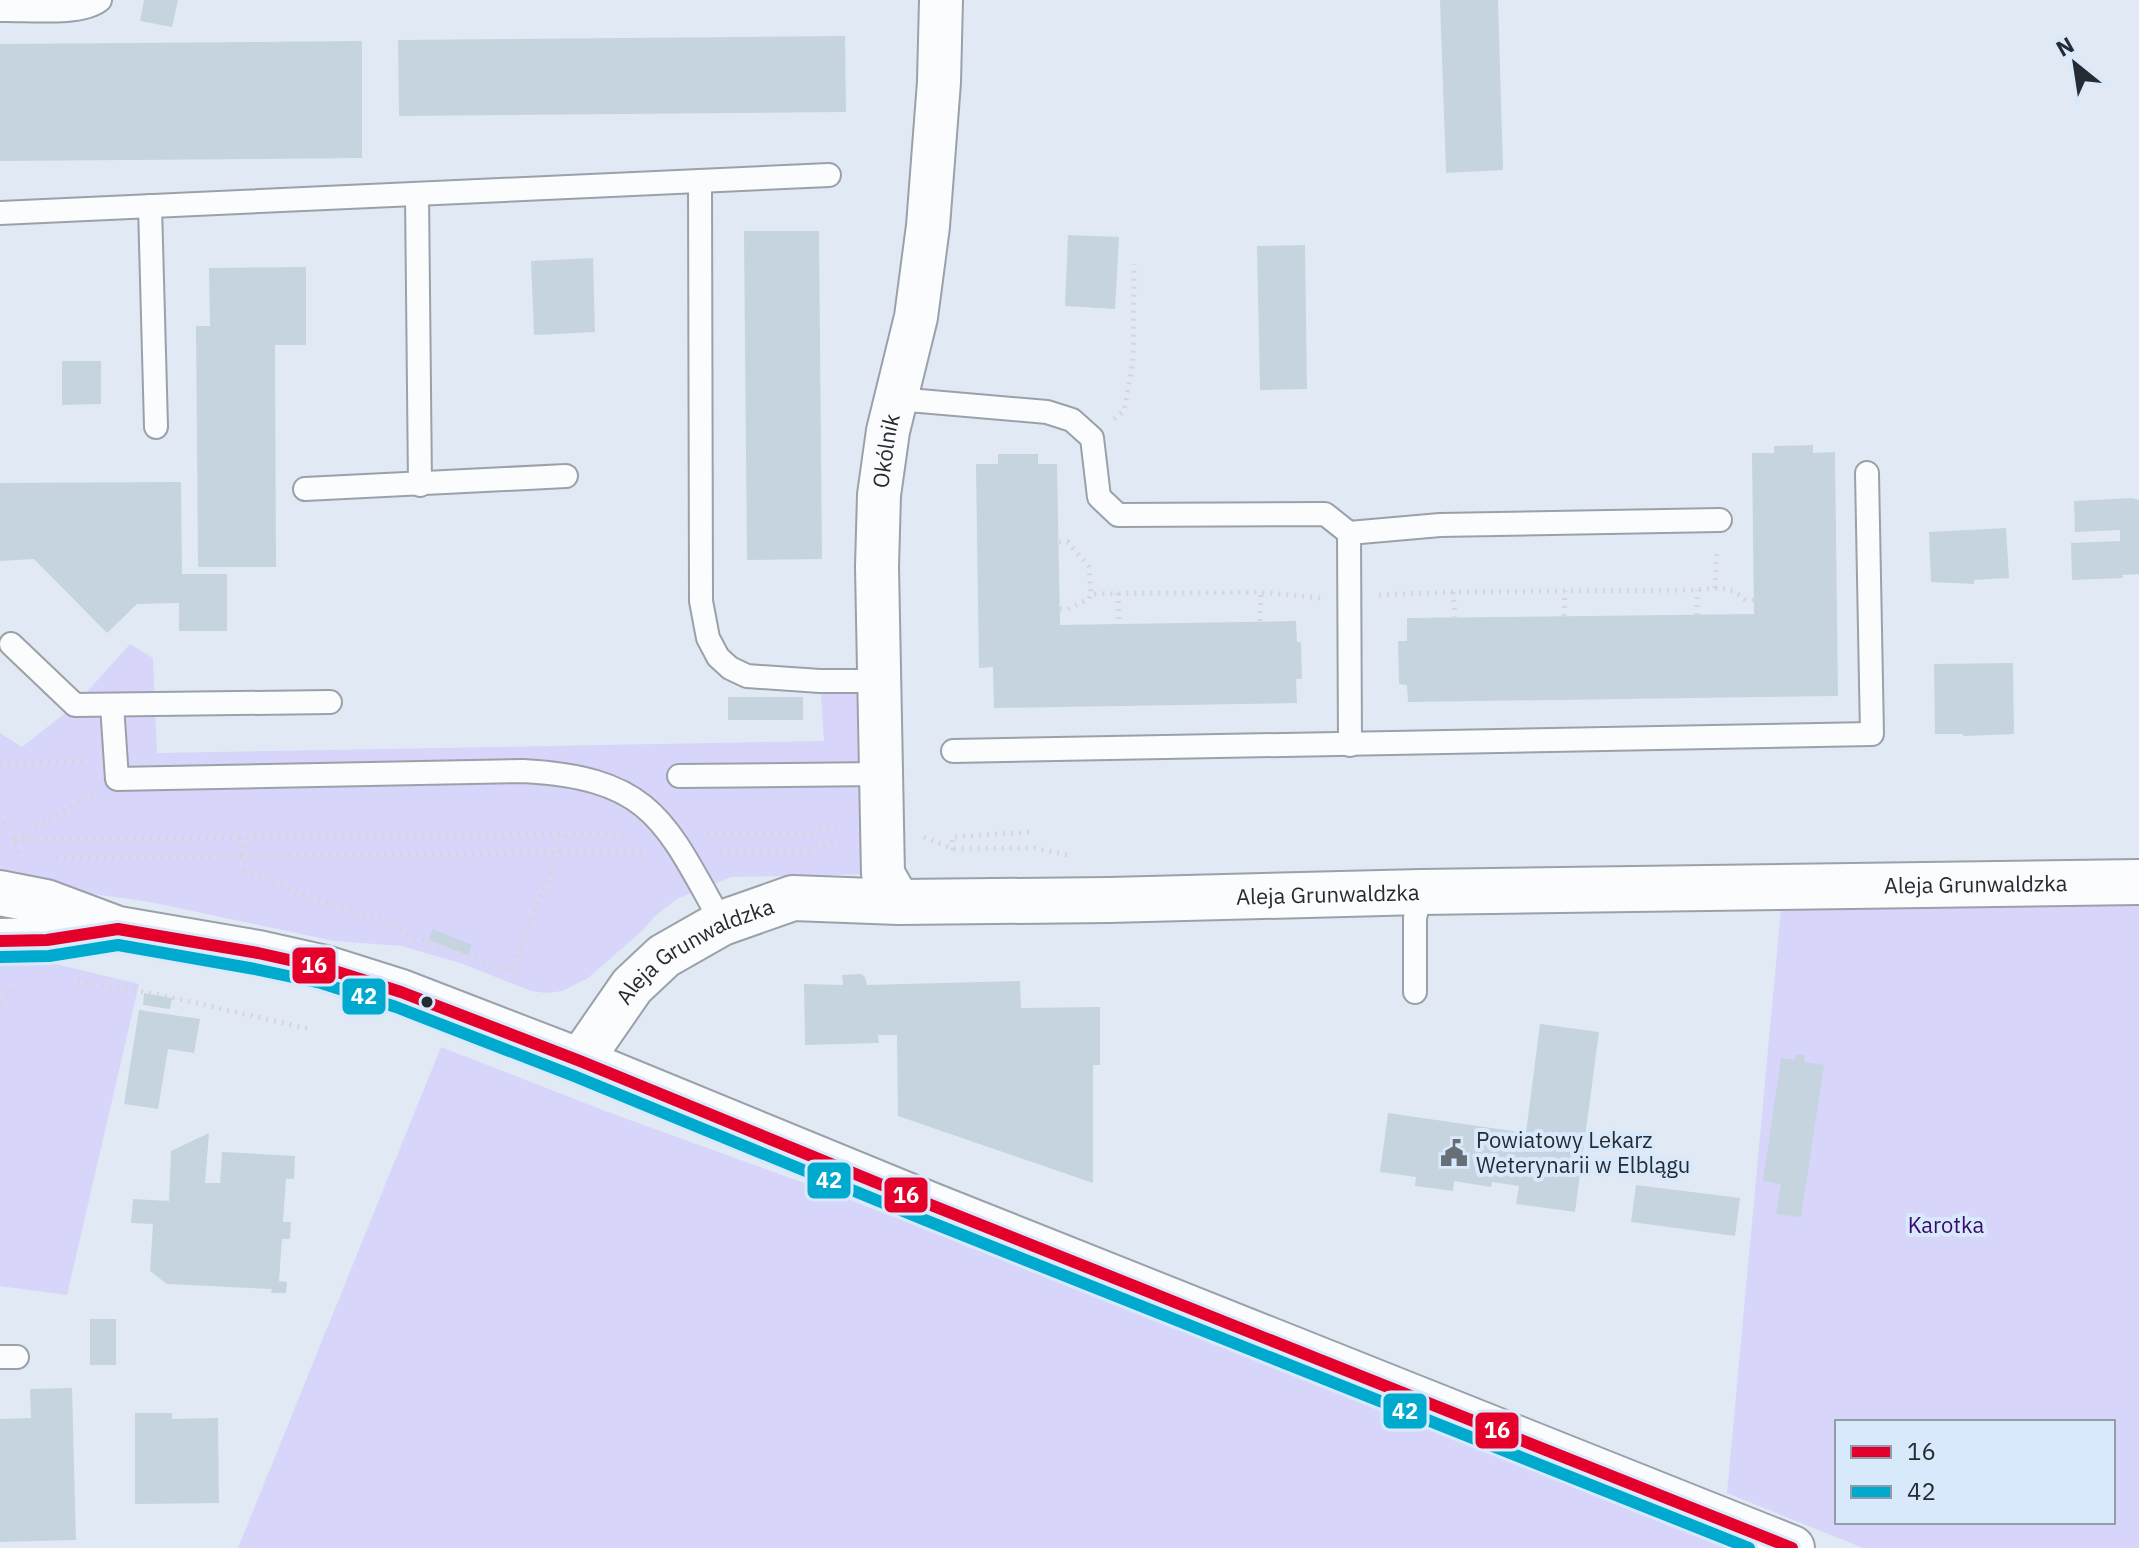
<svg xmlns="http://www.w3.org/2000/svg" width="2139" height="1548" font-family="'IBM Plex Sans',sans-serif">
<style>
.green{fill:#d8d5fa;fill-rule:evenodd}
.building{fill:#c5d4df}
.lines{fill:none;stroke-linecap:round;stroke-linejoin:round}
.service-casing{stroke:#9aa1a9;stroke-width:26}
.minor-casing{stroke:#9aa1a9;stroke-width:46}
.tertiary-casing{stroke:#9aa1a9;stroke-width:48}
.secondary-casing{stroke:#9aa1a9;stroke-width:48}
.path{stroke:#d4d7da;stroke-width:5;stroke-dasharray:2 6;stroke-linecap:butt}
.service{stroke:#fafcfd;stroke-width:22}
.minor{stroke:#fafcfd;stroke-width:42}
.tertiary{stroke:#fafcfd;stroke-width:44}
.secondary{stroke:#fafcfd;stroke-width:44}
.bus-1-casing{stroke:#d9e9fc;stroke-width:18}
.bus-2-casing{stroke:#d9e9fc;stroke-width:18}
.bus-1{stroke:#e4002b;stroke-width:12}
.bus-2{stroke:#00a9ce;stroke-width:12}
.bus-dot{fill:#252b32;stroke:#d9e9fc;stroke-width:3}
.labels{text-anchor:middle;stroke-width:8;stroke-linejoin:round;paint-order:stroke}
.street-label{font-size:22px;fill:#252b32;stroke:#d9e9fc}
.poi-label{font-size:22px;fill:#252b32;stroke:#d9e9fc;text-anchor:start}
.park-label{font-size:22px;fill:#360b6d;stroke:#d9e9fc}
.line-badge{stroke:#d9e9fc;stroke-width:3}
.badge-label{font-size:22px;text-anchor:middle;font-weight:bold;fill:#fff}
</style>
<rect width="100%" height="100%" fill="#e1eaf4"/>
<g class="green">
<polygon points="130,644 153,658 157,753 824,741 820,681 880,681 883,874 731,877 677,899 654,917 642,931 588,978 563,991 546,993 531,991 463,964 402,946 334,941 150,902 0,881 0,733 22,747 75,705"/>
<path d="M 2139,897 L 2139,1548 L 1863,1548 L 1727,1493 L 1782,898 ZM 1837,1422 L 2113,1422 L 2113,1522 L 1837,1522 Z"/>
<polygon points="0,957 31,958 139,984 67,1295 0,1286"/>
<polygon points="441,1047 608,1112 840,1196 1740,1548 238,1548"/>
</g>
<g class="building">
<polygon points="144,0 178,0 172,27 140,21"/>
<polygon points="1440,0 1498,0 1503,170 1446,173"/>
<polygon points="845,36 846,112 399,116 398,40"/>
<polygon points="362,41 362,158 0,161 0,44"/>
<polygon points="744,231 819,231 822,559 747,560"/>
<polygon points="1068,235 1119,237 1115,309 1065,306"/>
<polygon points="1305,245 1307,389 1260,390 1257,246"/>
<polygon points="593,258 595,332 534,335 531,261"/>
<polygon points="306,267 306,345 275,345 276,567 198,567 196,326 210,326 209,268"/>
<polygon points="62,361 101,361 101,404 62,405"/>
<polygon points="1813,445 1813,453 1835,452 1838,696 1408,702 1407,685 1399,684 1398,641 1407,641 1407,618 1754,614 1752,453 1774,453 1774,446"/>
<polygon points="998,454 1038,454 1038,464 1057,464 1060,625 1296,621 1297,642 1301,642 1302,679 1296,679 1297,703 994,708 993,667 979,668 976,464 998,464"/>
<polygon points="181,482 182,574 227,574 227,631 179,631 179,603 137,604 107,633 34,559 0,561 0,483"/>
<polygon points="2132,498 2139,500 2139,574 2122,575 2123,578 2072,580 2071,543 2120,541 2120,530 2075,532 2074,501"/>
<polygon points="2006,528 2009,578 1974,580 1974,584 1931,582 1929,532"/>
<polygon points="2013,663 2014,734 1963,736 1963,734 1935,734 1934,664"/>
<rect x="728" y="697" width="75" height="23"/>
<polygon points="433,929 472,945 468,955 429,940"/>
<polygon points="861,974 865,977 867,985 1020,981 1021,1008 1100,1007 1100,1065 1093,1065 1093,1183 898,1116 897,1035 878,1035 879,1043 805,1045 804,984 843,985 842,975"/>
<polygon points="144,993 172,998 170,1009 143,1005"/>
<polygon points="139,1010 200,1019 194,1053 168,1049 158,1109 124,1104"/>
<polygon points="1540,1024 1599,1032 1575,1212 1516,1204 1519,1186 1492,1182 1491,1187 1454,1181 1453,1191 1415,1186 1416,1177 1380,1172 1388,1113 1526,1133"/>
<polygon points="1796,1054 1805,1055 1804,1062 1824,1065 1801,1217 1776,1214 1781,1184 1763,1181 1781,1058 1795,1060"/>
<polygon points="209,1133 205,1183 220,1183 222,1152 295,1156 294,1179 286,1179 283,1222 291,1222 290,1239 282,1239 279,1281 287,1282 286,1293 271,1293 272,1289 167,1284 150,1271 153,1224 131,1223 133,1199 169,1201 171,1151"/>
<polygon points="1636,1185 1740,1198 1735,1236 1631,1222"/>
<rect x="90" y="1319" width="26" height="46"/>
<polygon points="72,1388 76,1540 0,1542 0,1419 31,1418 30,1389"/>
<polygon points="135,1413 172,1413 172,1419 218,1418 219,1503 135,1504"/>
</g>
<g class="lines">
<g class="service-casing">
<g id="service">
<path d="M 0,10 C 25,9 81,16 100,0"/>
<polyline points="700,181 701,601 708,638 718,657 730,668 747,676 820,681 880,681"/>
<polyline points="417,194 420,485"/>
<polyline points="150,206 156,427"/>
<polyline points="0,213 829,175"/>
<polyline points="897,399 1047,412 1072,420 1092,438 1099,497 1118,515 1325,514 1349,533 1440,525 1720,520"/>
<polyline points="305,489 566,476"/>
<polyline points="1349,533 1350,745"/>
<polyline points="11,644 75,705 330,702"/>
<path d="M 112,705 L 117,779 L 523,771 C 652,778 665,821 722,923"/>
<polyline points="953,751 1872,734 1867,473"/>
<polyline points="679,776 882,774"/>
<polyline points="1415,992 1415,918 1421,892"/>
<polyline points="0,1357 17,1357"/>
</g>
</g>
<g class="minor-casing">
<g id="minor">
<path id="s1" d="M 899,902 L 883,874 L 877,567 L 879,495 L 888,431 L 916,317 L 928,226 L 939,82 L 941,0"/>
</g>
</g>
<g class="tertiary-casing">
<g id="tertiary">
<path id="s2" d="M 580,1061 L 632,986 L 664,956 L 722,923 L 793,898 L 899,902 L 1109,900 L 1421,892 L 2139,882"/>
</g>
</g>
<g class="secondary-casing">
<g id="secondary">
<polyline points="0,893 46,902 118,929 258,953 325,968 401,992 580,1061 931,1205 1792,1548"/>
<polyline points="0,941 47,940 116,929"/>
</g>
</g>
<g class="path">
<polyline points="1114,419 1124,411 1133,362 1134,264"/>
<polyline points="1059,542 1068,542 1089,567 1091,594"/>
<polyline points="1715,588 1717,549"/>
<polyline points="1453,592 1455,617"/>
<polyline points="1118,593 1119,624"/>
<path d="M 1379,595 L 1453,592 L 1697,590 C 1719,587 1729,586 1746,600 L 1754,600"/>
<polyline points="1060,609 1068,609 1089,599 1091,594 1261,592 1321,598"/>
<polyline points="1697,615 1697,590"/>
<polyline points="1564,616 1565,591"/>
<polyline points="1260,621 1261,592"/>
<polyline points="0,764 87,761"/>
<polyline points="0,815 14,840 19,855"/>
<polyline points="707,833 804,834 840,827"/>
<polyline points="241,837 245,870 295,891 382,920 403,933 512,972 564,834"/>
<polyline points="924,837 953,849 1034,848 1067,855"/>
<polyline points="15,839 93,794"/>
<polyline points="14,840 625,833"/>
<polyline points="953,850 952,837 1029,832"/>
<polyline points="720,852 804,851 840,841"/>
<polyline points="56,858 642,852"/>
<polyline points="78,981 152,993 310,1029"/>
<polyline points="0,1003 10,993 11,984"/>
</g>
<use href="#service" class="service"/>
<use href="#minor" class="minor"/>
<use href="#tertiary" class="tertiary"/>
<use href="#secondary" class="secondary"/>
<g class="bus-1-casing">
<polyline id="bus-1" points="0,941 47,940 118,929 258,953 325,968 401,992 580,1061 931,1205 1792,1548"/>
</g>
<g class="bus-2-casing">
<polyline id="bus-2" points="0,957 49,956 118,945 255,969 321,983 396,1007 574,1076 925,1220 1749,1548"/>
</g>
<use href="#bus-1" class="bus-1"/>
<use href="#bus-2" class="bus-2"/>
</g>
<defs>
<g id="civic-bare" transform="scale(2.16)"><path d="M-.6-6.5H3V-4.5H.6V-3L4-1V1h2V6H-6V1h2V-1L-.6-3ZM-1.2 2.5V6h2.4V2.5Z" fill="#676e76" stroke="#d9e9fc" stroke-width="2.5" paint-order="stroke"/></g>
</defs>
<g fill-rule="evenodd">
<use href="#civic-bare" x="1454" y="1153"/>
</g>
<circle class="bus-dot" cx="427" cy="1002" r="7"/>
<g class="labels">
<g class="street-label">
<text dy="8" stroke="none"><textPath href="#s1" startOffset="456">Okólnik</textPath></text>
<text dy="8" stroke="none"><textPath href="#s2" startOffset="1460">Aleja Grunwaldzka</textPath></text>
<text dy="8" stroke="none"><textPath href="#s2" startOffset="812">Aleja Grunwaldzka</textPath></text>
<text dy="8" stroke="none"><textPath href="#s2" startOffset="164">Aleja Grunwaldzka</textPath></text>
</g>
<g class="poi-label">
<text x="1476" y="1148">Powiatowy Lekarz<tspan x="1476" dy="25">Weterynarii w Elblągu</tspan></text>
</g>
<g class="park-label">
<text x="1946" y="1233">Karotka</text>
</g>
</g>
<g class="line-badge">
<rect x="291" y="946" width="46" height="39" rx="8" fill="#e4002b"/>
<rect x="341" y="977" width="46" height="39" rx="8" fill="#00a9ce"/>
<rect x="806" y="1161" width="46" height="39" rx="8" fill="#00a9ce"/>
<rect x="883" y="1176" width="46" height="38" rx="8" fill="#e4002b"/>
<rect x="1382" y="1392" width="46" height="38" rx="8" fill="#00a9ce"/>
<rect x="1474" y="1411" width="46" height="39" rx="8" fill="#e4002b"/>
</g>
<g class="badge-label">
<text x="314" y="973">16</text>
<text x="364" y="1004">42</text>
<text x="829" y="1188">42</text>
<text x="906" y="1203">16</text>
<text x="1405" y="1419">42</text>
<text x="1497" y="1438">16</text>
</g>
<rect x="1835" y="1420" width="280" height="104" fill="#d9e9fc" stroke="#919dab" stroke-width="2"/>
<rect x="1851" y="1446" width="40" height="12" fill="#e4002b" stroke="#919dab" stroke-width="2"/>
<text x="1907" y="1460" font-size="24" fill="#252b32">16</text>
<rect x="1851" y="1486" width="40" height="12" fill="#00a9ce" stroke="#919dab" stroke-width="2"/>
<text x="1907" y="1500" font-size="24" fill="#252b32">42</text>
<g transform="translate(2075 64) rotate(330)" stroke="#d9e9fc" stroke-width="6" paint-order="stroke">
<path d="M0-6L14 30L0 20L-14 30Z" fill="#252b32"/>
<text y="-12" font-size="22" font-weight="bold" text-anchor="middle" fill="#252b32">N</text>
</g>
</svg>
